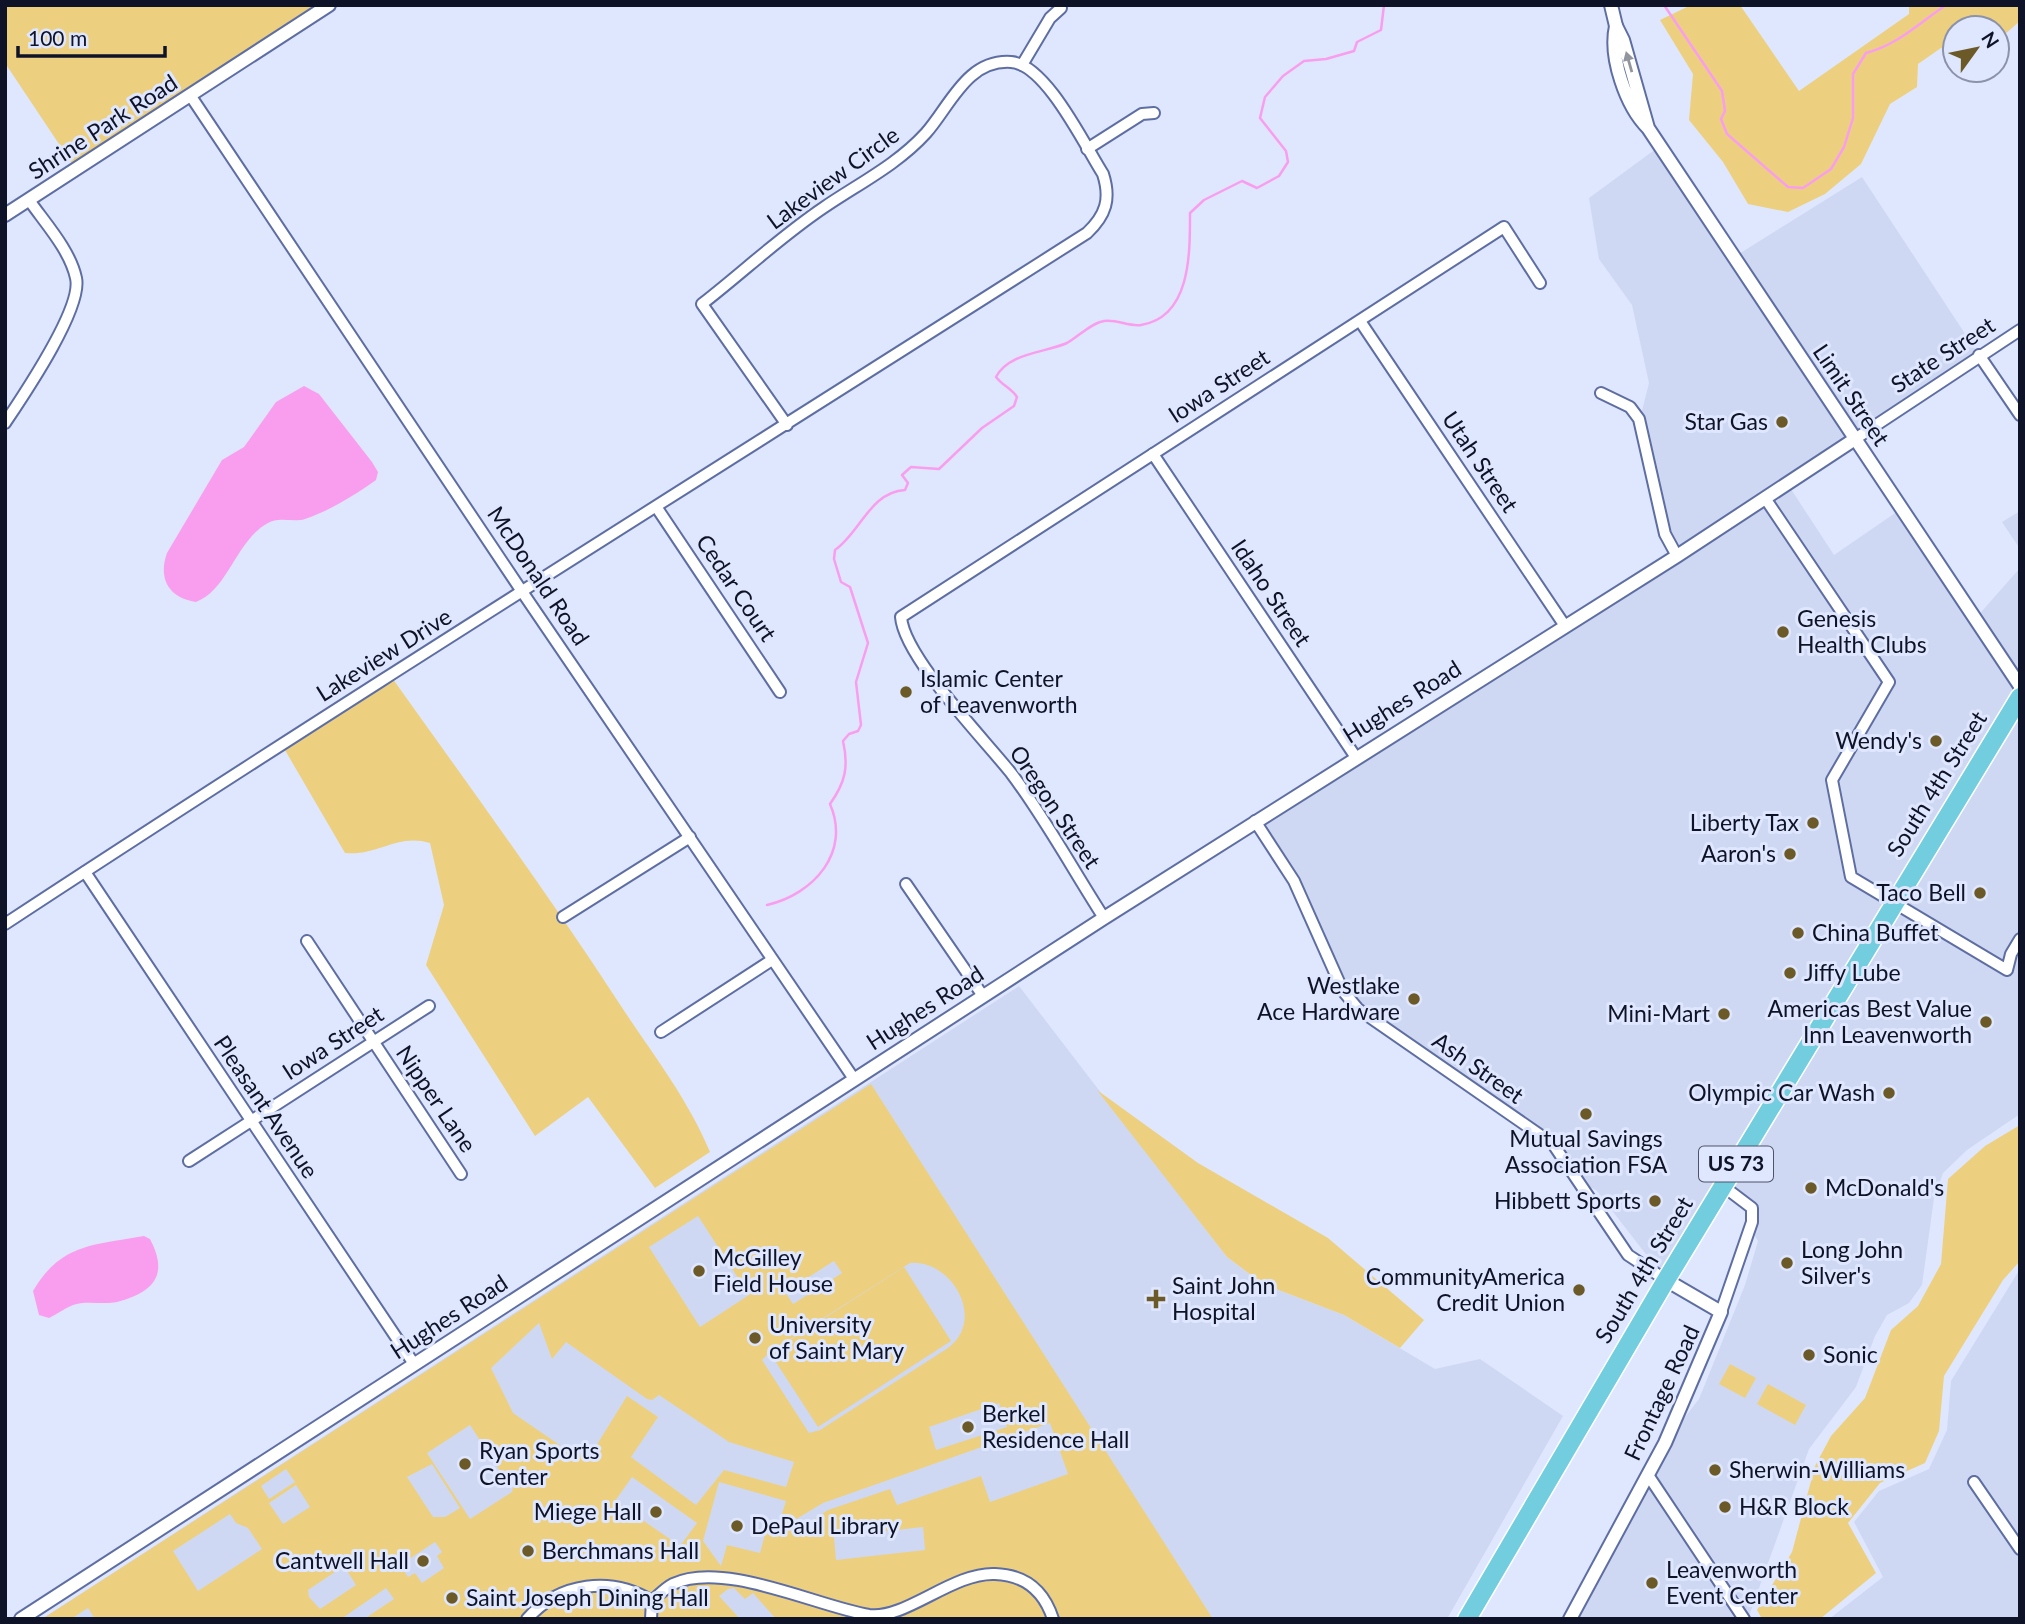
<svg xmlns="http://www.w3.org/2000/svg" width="2025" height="1624" font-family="Lato,sans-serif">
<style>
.built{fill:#cfd8f2}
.green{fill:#ecd080;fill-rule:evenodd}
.water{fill:#f99eee}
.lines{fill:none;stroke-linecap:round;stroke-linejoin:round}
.stream{stroke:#f99eee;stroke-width:2.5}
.minor-casing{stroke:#5e6ea2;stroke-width:14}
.tertiary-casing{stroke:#5e6ea2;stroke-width:16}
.trunk-casing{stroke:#fff;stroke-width:21}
.minor{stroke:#fff;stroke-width:10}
.tertiary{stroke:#fff;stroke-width:12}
.trunk{stroke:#72cede;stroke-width:18}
.oneway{fill:#93959e}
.poi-dot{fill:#6b5a28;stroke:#dfe7ff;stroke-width:2.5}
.labels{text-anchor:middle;stroke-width:6;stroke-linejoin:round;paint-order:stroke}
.shield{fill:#dfe7ff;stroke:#4d5368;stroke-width:2}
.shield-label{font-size:21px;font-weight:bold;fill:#0e1327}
.street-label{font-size:23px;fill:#0e1327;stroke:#dfe7ff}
.poi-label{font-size:23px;fill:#0e1327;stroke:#dfe7ff;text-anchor:start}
</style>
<rect width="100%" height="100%" fill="#dfe7ff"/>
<g class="built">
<polygon points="1664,143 1734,257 1862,177 1979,355 1787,483 1834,555 1901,509 1975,619 2020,568 2020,1114 1967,1150 1943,1173 1934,1198 1922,1285 1909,1303 1887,1315 1875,1336 1856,1387 1809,1449 1748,1619 1570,1619 1665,1443 1699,1399 1745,1285 1758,1241 1750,1228 1752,1208 1723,1186 1666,1280 1596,1190 1579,1182 1553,1144 1358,1009 1343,991 1294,881 1255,821 1677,556 1665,534 1640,419 1649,383 1632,305 1599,259 1589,198"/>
<polygon points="2020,511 2020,549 2002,522"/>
<polygon points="1019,986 1227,1257 1263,1284 1344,1315 1435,1369 1480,1359 1563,1416 1447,1619 1213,1619 1194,1591 1150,1619 42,1619"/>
<polygon points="2020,1269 2020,1619 1829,1619 1883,1577 1854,1522 1879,1491 1929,1469 1947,1430 1951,1381"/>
</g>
<g class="green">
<polygon points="5,5 329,5 77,171 5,63"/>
<polygon points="1691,5 1740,5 1799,91 1909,14 1909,5 2020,5 2020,21 1997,41 1997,28 1955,28 1955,46 1941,48 1918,64 1917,87 1890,104 1861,164 1825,194 1788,212 1748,204 1723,162 1689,120 1693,74 1660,20"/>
<path d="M 390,675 C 467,783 546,891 619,1003 C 651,1052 687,1097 710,1152 L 655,1188 L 588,1097 L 535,1136 L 426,965 L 444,905 L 430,843 C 397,833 379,856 345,853 L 282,745 Z"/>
<path d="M 871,1084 L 1213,1619 L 776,1619 L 753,1593 L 745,1599 L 734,1588 L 728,1589 L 719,1596 L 740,1619 L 364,1619 L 394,1599 L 386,1588 L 341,1619 L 95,1619 L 88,1608 L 71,1619 L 42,1619 ZM 698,1216 L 749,1295 L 700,1327 L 649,1247 ZM 834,1261 L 842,1273 L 793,1304 L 785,1292 ZM 910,1263 C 951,1259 987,1319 948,1348 L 820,1430 L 809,1433 L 762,1360 L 770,1352 ZM 539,1323 L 552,1359 L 566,1342 L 647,1399 L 652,1400 L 659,1395 L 729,1442 L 794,1462 L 786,1487 L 724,1470 L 696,1505 L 631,1457 L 658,1417 L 627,1396 L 588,1459 L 580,1454 L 577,1457 L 513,1413 L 491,1368 ZM 999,1403 L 1007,1427 L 936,1450 L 929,1427 ZM 1050,1423 L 1068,1474 L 990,1502 L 981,1476 L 897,1505 L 890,1489 L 828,1510 L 798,1530 L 793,1521 L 823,1503 ZM 470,1425 L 502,1474 L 515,1476 L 512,1492 L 470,1519 L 427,1453 ZM 432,1464 L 460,1508 L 445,1517 L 433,1517 L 407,1477 ZM 286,1469 L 295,1482 L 269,1499 L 261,1486 ZM 632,1477 L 697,1523 L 680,1546 L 615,1501 ZM 719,1482 L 786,1501 L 782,1514 L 789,1528 L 768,1523 L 760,1553 L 727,1545 L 721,1566 L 703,1541 ZM 296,1485 L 310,1507 L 283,1524 L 269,1503 ZM 230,1514 L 236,1523 L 248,1528 L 262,1549 L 198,1591 L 173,1551 ZM 923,1527 L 925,1550 L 836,1560 L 834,1537 ZM 435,1542 L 442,1552 L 437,1556 L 444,1568 L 422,1583 L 415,1573 L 408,1577 L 400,1565 ZM 344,1566 L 356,1585 L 320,1609 L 309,1597 L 308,1590 Z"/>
<polygon points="1097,1090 1198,1163 1328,1238 1424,1320 1400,1348 1344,1315 1263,1284 1227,1257"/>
<polygon points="2020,1125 2020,1261 2003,1280 1944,1376 1939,1431 1925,1463 1880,1483 1848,1523 1876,1573 1820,1619 1762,1619 1757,1610 1792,1552 1815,1466 1831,1436 1865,1398 1891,1330 1918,1306 1941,1264 1948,1179 1985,1146"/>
<polygon points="904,1267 951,1341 818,1427 770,1353"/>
<polygon points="1730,1364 1756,1378 1745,1398 1719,1384"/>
<polygon points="1768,1384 1806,1405 1795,1425 1757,1404"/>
</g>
<g class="water">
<path d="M 304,386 L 319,394 L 372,462 L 378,472 L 376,480 C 355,495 329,511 305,519 C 293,523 279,516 268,523 C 236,540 229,589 196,602 C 168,598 158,578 167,553 L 222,460 L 244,447 L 276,402 Z"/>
<path d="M 144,1236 L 150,1239 C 169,1275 154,1292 117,1302 C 103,1305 86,1300 73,1305 C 65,1308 57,1314 49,1318 L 39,1315 L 33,1291 C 61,1243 95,1245 144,1236 Z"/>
</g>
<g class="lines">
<g class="stream">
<path d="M 1664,5 L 1722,91 L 1725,111 L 1721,119 L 1727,134 L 1788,187 L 1803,188 L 1831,169 L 1844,147 L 1853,118 L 1853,74 L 1866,53 C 1899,44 1919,23 1946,5"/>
<path d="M 767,905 C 814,894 851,852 830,804 C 845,783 849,767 843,741 L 849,734 L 858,731 L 861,725 L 856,682 L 868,643 L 850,587 L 841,582 L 834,559 L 835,550 C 860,533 870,492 905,490 L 908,483 L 902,475 L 911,467 L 939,469 L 982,428 L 1014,406 L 1017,397 C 1011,388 1003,386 996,377 C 1008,353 1044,353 1067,343 C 1078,337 1091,323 1104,321 C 1117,319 1129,327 1141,325 C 1191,317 1190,253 1190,213 L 1204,200 L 1242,181 L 1257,188 L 1279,176 L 1288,162 L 1286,151 L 1260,118 L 1265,97 L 1283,76 L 1304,61 L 1326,59 L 1354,51 L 1357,42 L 1381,30 L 1384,5"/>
</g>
<g class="minor-casing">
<g id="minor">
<polyline points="1022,65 1050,18 1061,8"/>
<polyline points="190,95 523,593 854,1079"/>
<polyline points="1087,149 1142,114 1154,113"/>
<polyline points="1360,321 1565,626"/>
<polyline points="1979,355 2020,415"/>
<polyline points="1601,393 1630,407 1639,419 1665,534 1677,556"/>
<path d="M 5,423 C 23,396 83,308 76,278 C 70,250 45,223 29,200"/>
<polyline points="1855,439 2020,330"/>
<polyline points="1153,454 1355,756"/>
<polyline points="1765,498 1889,682 1832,780 1851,877 2007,970 2011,954 2020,939"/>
<polyline points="657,508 780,692"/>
<polyline points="1255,821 1294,881 1343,991 1358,1009 1553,1144 1628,1255 1666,1280"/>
<polyline points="85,872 414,1364"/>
<polyline points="906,884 983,996"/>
<polyline points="563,917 690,837"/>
<path d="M 1104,918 C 1073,870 1045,818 1011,773 C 984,739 904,657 901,617 L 1504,227 L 1540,283"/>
<path d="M 5,924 C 363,689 726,463 1087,233 C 1106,215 1111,199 1103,174 C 1085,146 1046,64 1011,62 C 967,59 950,106 926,133 C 897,165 858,184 823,208 C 780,237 742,273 702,304 L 787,425"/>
<polyline points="307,941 461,1174"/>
<polyline points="661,1032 772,960"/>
<polyline points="189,1161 429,1006"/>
<polyline points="1721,1312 1752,1222 1752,1208 1723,1186"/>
<polyline points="1648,1475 1744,1619"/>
<polyline points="1974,1482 2020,1549"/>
<path d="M 527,1619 C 560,1582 611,1576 652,1601"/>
<path d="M 651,1619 L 652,1601 C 659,1595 665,1588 673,1584 C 723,1560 816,1606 869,1615 C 905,1620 953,1572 995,1574 C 1025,1575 1044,1591 1053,1619"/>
</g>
</g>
<g class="tertiary-casing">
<g id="tertiary">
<polyline points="1611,5 1616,26"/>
<path d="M 1648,128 L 1623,40 L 1616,26 C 1609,57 1626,106 1648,128 L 2020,686"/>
<polyline points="5,215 329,5"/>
<polyline points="21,1619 1104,918 1677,556 1855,439"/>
<polyline points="1570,1619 1665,1443 1721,1312 1666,1280"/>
</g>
</g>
<g class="trunk-casing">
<polyline id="trunk" points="1467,1619 1666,1280 2020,697"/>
</g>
<use href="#minor" class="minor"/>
<use href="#tertiary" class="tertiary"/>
<use href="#trunk" class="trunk"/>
</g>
<defs><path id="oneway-solid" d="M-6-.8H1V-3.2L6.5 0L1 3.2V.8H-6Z" transform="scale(1.75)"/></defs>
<use class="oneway" href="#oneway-solid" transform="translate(1629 62) rotate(-106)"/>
<g class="poi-dot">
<circle cx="1782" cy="422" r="7"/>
<circle cx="1783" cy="632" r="7"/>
<circle cx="906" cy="692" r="7"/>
<circle cx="1936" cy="741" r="7"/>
<circle cx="1813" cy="823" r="7"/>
<circle cx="1790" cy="854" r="7"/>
<circle cx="1980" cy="893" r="7"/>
<circle cx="1798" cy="933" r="7"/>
<circle cx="1790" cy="973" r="7"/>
<circle cx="1414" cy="999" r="7"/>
<circle cx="1724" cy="1014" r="7"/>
<circle cx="1986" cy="1022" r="7"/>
<circle cx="1889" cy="1093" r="7"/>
<circle cx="1586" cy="1114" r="7"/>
<circle cx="1811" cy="1188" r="7"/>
<circle cx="1655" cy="1201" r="7"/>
<circle cx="1787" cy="1263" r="7"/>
<circle cx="699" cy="1271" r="7"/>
<circle cx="1579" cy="1290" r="7"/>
<path d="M1152.5 1288.5h7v7h7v7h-7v7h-7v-7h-7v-7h7z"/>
<circle cx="755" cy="1338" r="7"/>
<circle cx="1809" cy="1355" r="7"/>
<circle cx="968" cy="1427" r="7"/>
<circle cx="465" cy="1464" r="7"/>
<circle cx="1715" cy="1470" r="7"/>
<circle cx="1725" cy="1507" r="7"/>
<circle cx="656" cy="1512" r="7"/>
<circle cx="737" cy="1526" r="7"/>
<circle cx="528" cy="1551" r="7"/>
<circle cx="423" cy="1561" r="7"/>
<circle cx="1652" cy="1583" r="7"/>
<circle cx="452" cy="1598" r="7"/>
</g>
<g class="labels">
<rect class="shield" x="1699" y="1146.5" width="74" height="35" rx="5"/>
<g class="shield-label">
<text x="1736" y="1171">US 73</text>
</g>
<g class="street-label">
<text transform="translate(103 127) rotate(-33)" y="8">Shrine Park Road</text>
<text transform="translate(833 178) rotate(-36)" y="8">Lakeview Circle</text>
<text transform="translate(1943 355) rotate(-33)" y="8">State Street</text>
<text transform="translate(1219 386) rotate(-33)" y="8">Iowa Street</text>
<text transform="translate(1851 395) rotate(56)" y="8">Limit Street</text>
<text transform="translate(1480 462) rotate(56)" y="8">Utah Street</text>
<text transform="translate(538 576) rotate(56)" y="8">McDonald Road</text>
<text transform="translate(736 588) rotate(56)" y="8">Cedar Court</text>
<text transform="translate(1271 593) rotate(56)" y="8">Idaho Street</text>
<text transform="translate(384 655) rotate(-32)" y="8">Lakeview Drive</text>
<text transform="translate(1402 702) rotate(-32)" y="8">Hughes Road</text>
<text transform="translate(1937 784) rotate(-58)" y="8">South 4th Street</text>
<text transform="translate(1055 807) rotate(56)" y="8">Oregon Street</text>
<text transform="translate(925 1008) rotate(-33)" y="8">Hughes Road</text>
<text transform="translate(333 1043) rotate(-33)" y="8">Iowa Street</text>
<text transform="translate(1478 1068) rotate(35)" y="8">Ash Street</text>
<text transform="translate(436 1099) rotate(56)" y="8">Nipper Lane</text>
<text transform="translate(266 1107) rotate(56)" y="8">Pleasant Avenue</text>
<text transform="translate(1644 1270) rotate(-59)" y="8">South 4th Street</text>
<text transform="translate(449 1317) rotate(-33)" y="8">Hughes Road</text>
<text transform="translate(1662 1393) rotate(-65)" y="8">Frontage Road</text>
</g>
<g class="poi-label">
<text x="1768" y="430" text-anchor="end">Star Gas</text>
<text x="1797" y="627">Genesis<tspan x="1797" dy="26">Health Clubs</tspan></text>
<text x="920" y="687">Islamic Center<tspan x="920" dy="26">of Leavenworth</tspan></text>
<text x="1922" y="749" text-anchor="end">Wendy's</text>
<text x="1799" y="831" text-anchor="end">Liberty Tax</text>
<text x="1776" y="862" text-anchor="end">Aaron's</text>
<text x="1966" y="901" text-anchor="end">Taco Bell</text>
<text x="1812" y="941">China Buffet</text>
<text x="1804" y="981">Jiffy Lube</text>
<text x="1400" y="994" text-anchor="end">Westlake<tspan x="1400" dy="26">Ace Hardware</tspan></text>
<text x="1972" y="1017" text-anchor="end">Americas Best Value<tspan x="1972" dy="26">Inn Leavenworth</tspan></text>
<text x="1710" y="1022" text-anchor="end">Mini-Mart</text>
<text x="1875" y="1101" text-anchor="end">Olympic Car Wash</text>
<text x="1586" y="1147" text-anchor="middle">Mutual Savings<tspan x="1586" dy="26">Association FSA</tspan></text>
<text x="1825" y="1196">McDonald's</text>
<text x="1641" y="1209" text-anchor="end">Hibbett Sports</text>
<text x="1801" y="1258">Long John<tspan x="1801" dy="26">Silver's</tspan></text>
<text x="713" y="1266">McGilley<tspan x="713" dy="26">Field House</tspan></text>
<text x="1565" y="1285" text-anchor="end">CommunityAmerica<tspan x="1565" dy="26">Credit Union</tspan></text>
<text x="1172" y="1294">Saint John<tspan x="1172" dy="26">Hospital</tspan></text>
<text x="769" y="1333">University<tspan x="769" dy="26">of Saint Mary</tspan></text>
<text x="1823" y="1363">Sonic</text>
<text x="982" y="1422">Berkel<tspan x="982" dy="26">Residence Hall</tspan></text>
<text x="479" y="1459">Ryan Sports<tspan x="479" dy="26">Center</tspan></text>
<text x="1729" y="1478">Sherwin-Williams</text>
<text x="1739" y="1515">H&amp;R Block</text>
<text x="642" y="1520" text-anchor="end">Miege Hall</text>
<text x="751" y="1534">DePaul Library</text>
<text x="542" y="1559">Berchmans Hall</text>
<text x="409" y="1569" text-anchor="end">Cantwell Hall</text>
<text x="1666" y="1578">Leavenworth<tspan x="1666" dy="26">Event Center</tspan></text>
<text x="466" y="1606">Saint Joseph Dining Hall</text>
</g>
</g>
<rect width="2025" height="1624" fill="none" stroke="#0e1327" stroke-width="14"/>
<g transform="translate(1976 49) rotate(57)"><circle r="33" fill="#dfe7ff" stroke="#8b92a9" stroke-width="2"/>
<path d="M0-5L12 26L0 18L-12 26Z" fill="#6b5a28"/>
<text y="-10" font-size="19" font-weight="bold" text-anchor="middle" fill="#0e1327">N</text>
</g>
<path d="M18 46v10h147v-10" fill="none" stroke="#0e1327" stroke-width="3.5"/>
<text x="28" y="46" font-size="21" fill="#0e1327" stroke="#dfe7ff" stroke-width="5" paint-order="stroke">100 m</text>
</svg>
